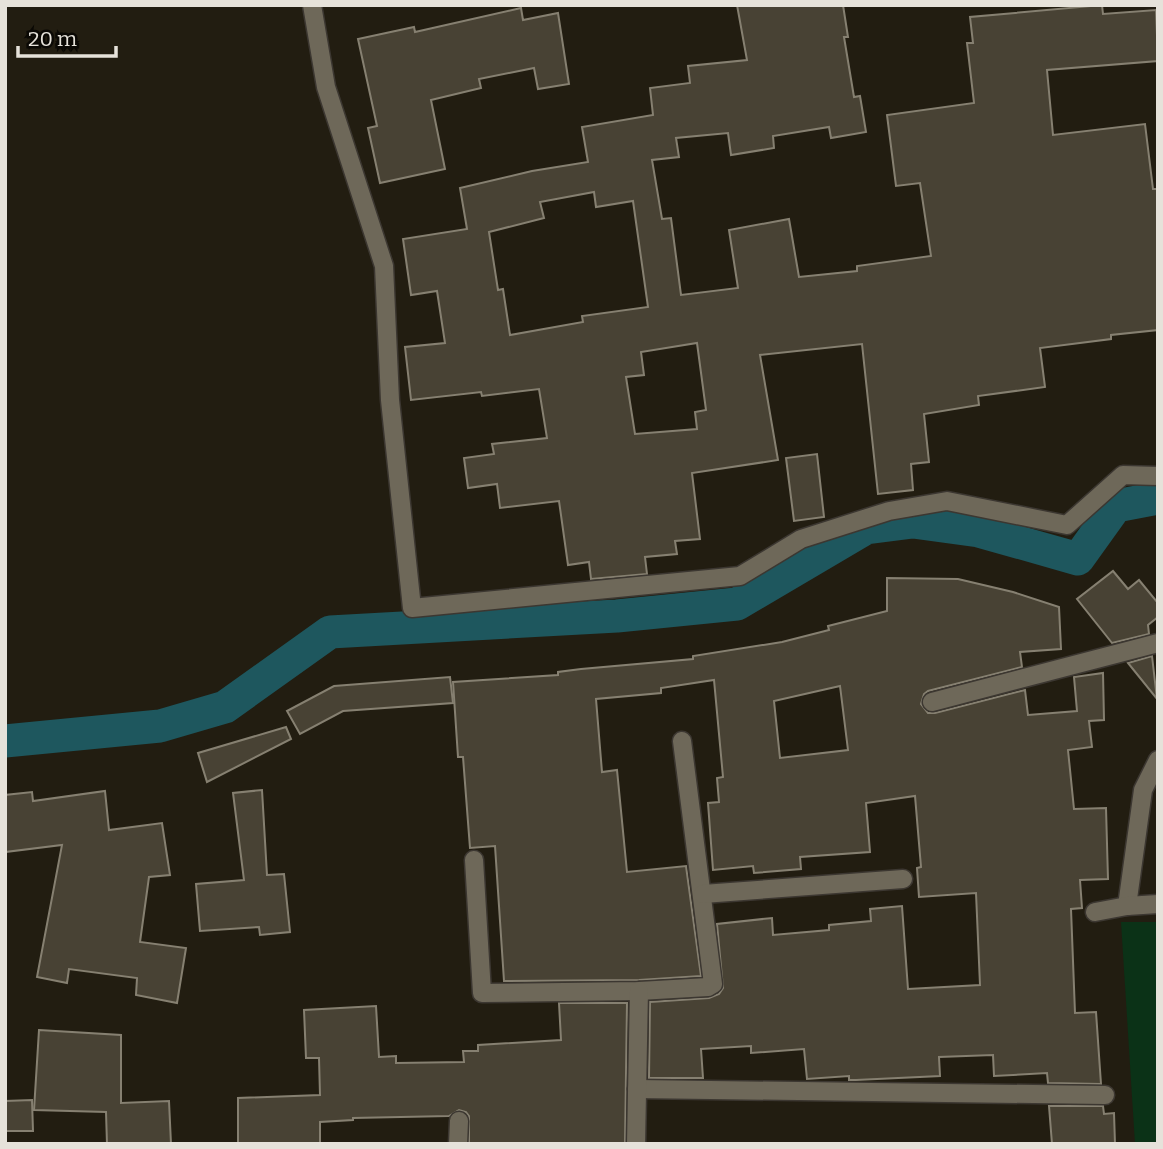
<svg xmlns="http://www.w3.org/2000/svg" width="1163" height="1149" font-family="Bitter,serif">
<style>
.green{fill:#0b3217}
.lines{fill:none;stroke-linecap:round;stroke-linejoin:round}
.canal{stroke:#1e575e;stroke-width:33}
.building{fill:#484234;stroke:#868071;stroke-width:2;fill-rule:evenodd}
.minor-casing{stroke:#3c3731;stroke-width:21}
.minor{stroke:#6e6859;stroke-width:18}
</style>
<rect width="100%" height="100%" fill="#221d11"/>
<polygon class="green" points="1121,922 1158,922 1158,1144 1135,1144"/>
<g class="lines">
<polyline class="canal" points="5,741 160,726 225,707 330,632 617,616 737,604 866,528 913,522 979,531 1078,559 1116,506 1158,498"/>
</g>
<g class="building">
<path d="M 737,5 L 843,5 L 848,37 L 844,37 L 854,97 L 860,96 L 866,132 L 831,138 L 829,127 L 773,136 L 774,148 L 731,155 L 728,133 L 676,138 L 679,157 L 652,160 L 662,219 L 671,218 L 681,295 L 738,288 L 729,230 L 789,219 L 799,277 L 857,271 L 857,266 L 931,256 L 920,183 L 896,186 L 887,115 L 974,103 L 967,43 L 973,43 L 970,17 L 1102,5 L 1103,14 L 1156,10 L 1158,61 L 1047,70 L 1053,135 L 1145,124 L 1153,189 L 1158,189 L 1158,330 L 1111,335 L 1111,339 L 1040,348 L 1045,387 L 978,396 L 979,405 L 924,414 L 929,462 L 911,464 L 913,490 L 878,494 L 862,344 L 760,355 L 778,460 L 692,473 L 700,539 L 675,541 L 677,554 L 645,557 L 647,574 L 591,579 L 589,562 L 568,565 L 559,501 L 500,508 L 497,484 L 468,488 L 464,458 L 494,454 L 492,444 L 547,438 L 539,389 L 482,396 L 481,392 L 411,400 L 405,347 L 445,343 L 437,291 L 411,295 L 403,239 L 467,229 L 460,188 L 532,171 L 588,162 L 582,127 L 653,115 L 650,88 L 690,83 L 688,66 L 747,60 ZM 594,192 L 596,207 L 633,201 L 648,307 L 582,316 L 583,322 L 510,335 L 503,289 L 498,290 L 489,232 L 544,218 L 540,202 ZM 697,343 L 706,410 L 695,412 L 697,429 L 635,434 L 626,377 L 644,375 L 641,352 Z"/>
<polygon points="521,8 523,20 558,13 569,84 538,89 534,68 479,79 481,88 431,100 445,169 380,183 368,128 377,126 358,39 414,27 415,32"/>
<polygon points="817,454 824,517 794,521 786,458"/>
<polygon points="1113,571 1128,589 1139,580 1158,603 1158,617 1148,625 1149,634 1112,643 1077,599"/>
<path d="M 887,578 L 958,579 L 1013,592 L 1059,607 L 1061,649 L 1020,652 L 1022,667 L 928,691 L 924,694 L 921,704 L 928,713 L 935,713 L 1025,690 L 1028,715 L 1077,711 L 1074,677 L 1103,673 L 1104,720 L 1089,721 L 1092,747 L 1068,750 L 1074,809 L 1106,808 L 1108,879 L 1080,880 L 1082,908 L 1071,909 L 1075,1013 L 1096,1012 L 1101,1084 L 1048,1083 L 1047,1073 L 994,1076 L 993,1055 L 939,1057 L 940,1076 L 856,1080 L 849,1080 L 849,1076 L 807,1079 L 804,1049 L 751,1053 L 751,1046 L 701,1049 L 703,1078 L 649,1078 L 650,1002 L 709,998 L 719,994 L 723,988 L 717,924 L 772,918 L 773,935 L 829,930 L 829,925 L 871,921 L 870,909 L 902,906 L 908,989 L 980,985 L 976,893 L 919,897 L 917,868 L 921,867 L 915,796 L 866,803 L 870,852 L 800,857 L 801,869 L 754,873 L 753,866 L 713,870 L 708,803 L 719,802 L 717,778 L 723,777 L 714,680 L 661,688 L 661,693 L 596,699 L 602,772 L 617,770 L 627,872 L 686,866 L 701,976 L 639,980 L 504,981 L 495,846 L 470,848 L 463,757 L 458,757 L 453,682 L 558,675 L 558,672 L 581,669 L 693,659 L 693,656 L 782,642 L 829,630 L 828,626 L 887,611 ZM 840,686 L 848,750 L 780,758 L 774,701 Z"/>
<polygon points="1152,656 1157,699 1128,663"/>
<polygon points="450,677 453,703 343,711 300,734 287,711 334,686"/>
<polygon points="286,727 291,739 207,782 198,753"/>
<polygon points="262,790 267,875 284,874 290,932 260,935 259,927 200,931 196,884 244,880 233,793"/>
<polygon points="105,791 109,830 162,823 170,875 149,877 140,942 186,948 177,1003 136,995 137,978 69,969 67,983 37,977 62,845 5,852 5,795 32,792 33,801"/>
<polygon points="559,1003 627,1003 625,1144 469,1144 469,1116 466,1112 459,1110 449,1116 353,1118 353,1120 320,1122 320,1144 238,1144 238,1098 320,1095 319,1058 306,1058 304,1010 376,1006 379,1057 396,1056 396,1063 464,1062 463,1051 478,1051 478,1045 561,1040"/>
<polygon points="39,1030 121,1035 121,1103 169,1101 171,1144 107,1144 106,1112 34,1110"/>
<polygon points="32,1100 33,1131 5,1131 5,1101"/>
<polygon points="1049,1106 1103,1106 1104,1114 1114,1113 1115,1144 1052,1144"/>
</g>
<g class="lines">
<g class="minor-casing">
<g id="minor">
<polyline points="312,5 326,87 384,266 390,400 412,608 740,576 801,539 889,511 947,501 1067,525 1123,475 1158,476"/>
<polyline points="932,702 1158,643"/>
<polyline points="474,860 482,993 639,991 708,987 713,984 682,741"/>
<polyline points="703,894 903,879"/>
<polyline points="1127,906 1143,790 1158,760"/>
<polyline points="1095,912 1127,906 1158,904"/>
<polyline points="637,1089 1105,1095"/>
<polyline points="458,1144 459,1121"/>
<polyline points="636,1144 639,991"/>
</g>
</g>
<use href="#minor" class="minor"/>
</g>
<rect width="1163" height="1149" fill="none" stroke="#e6e2da" stroke-width="14"/>
<path d="M18 46v10h98v-10" fill="none" stroke="#e6e2da" stroke-width="3.5"/>
<text x="28" y="46" font-size="21" fill="#e6e2da" stroke="#0a0804" stroke-width="5" paint-order="stroke">20 m</text>
</svg>
